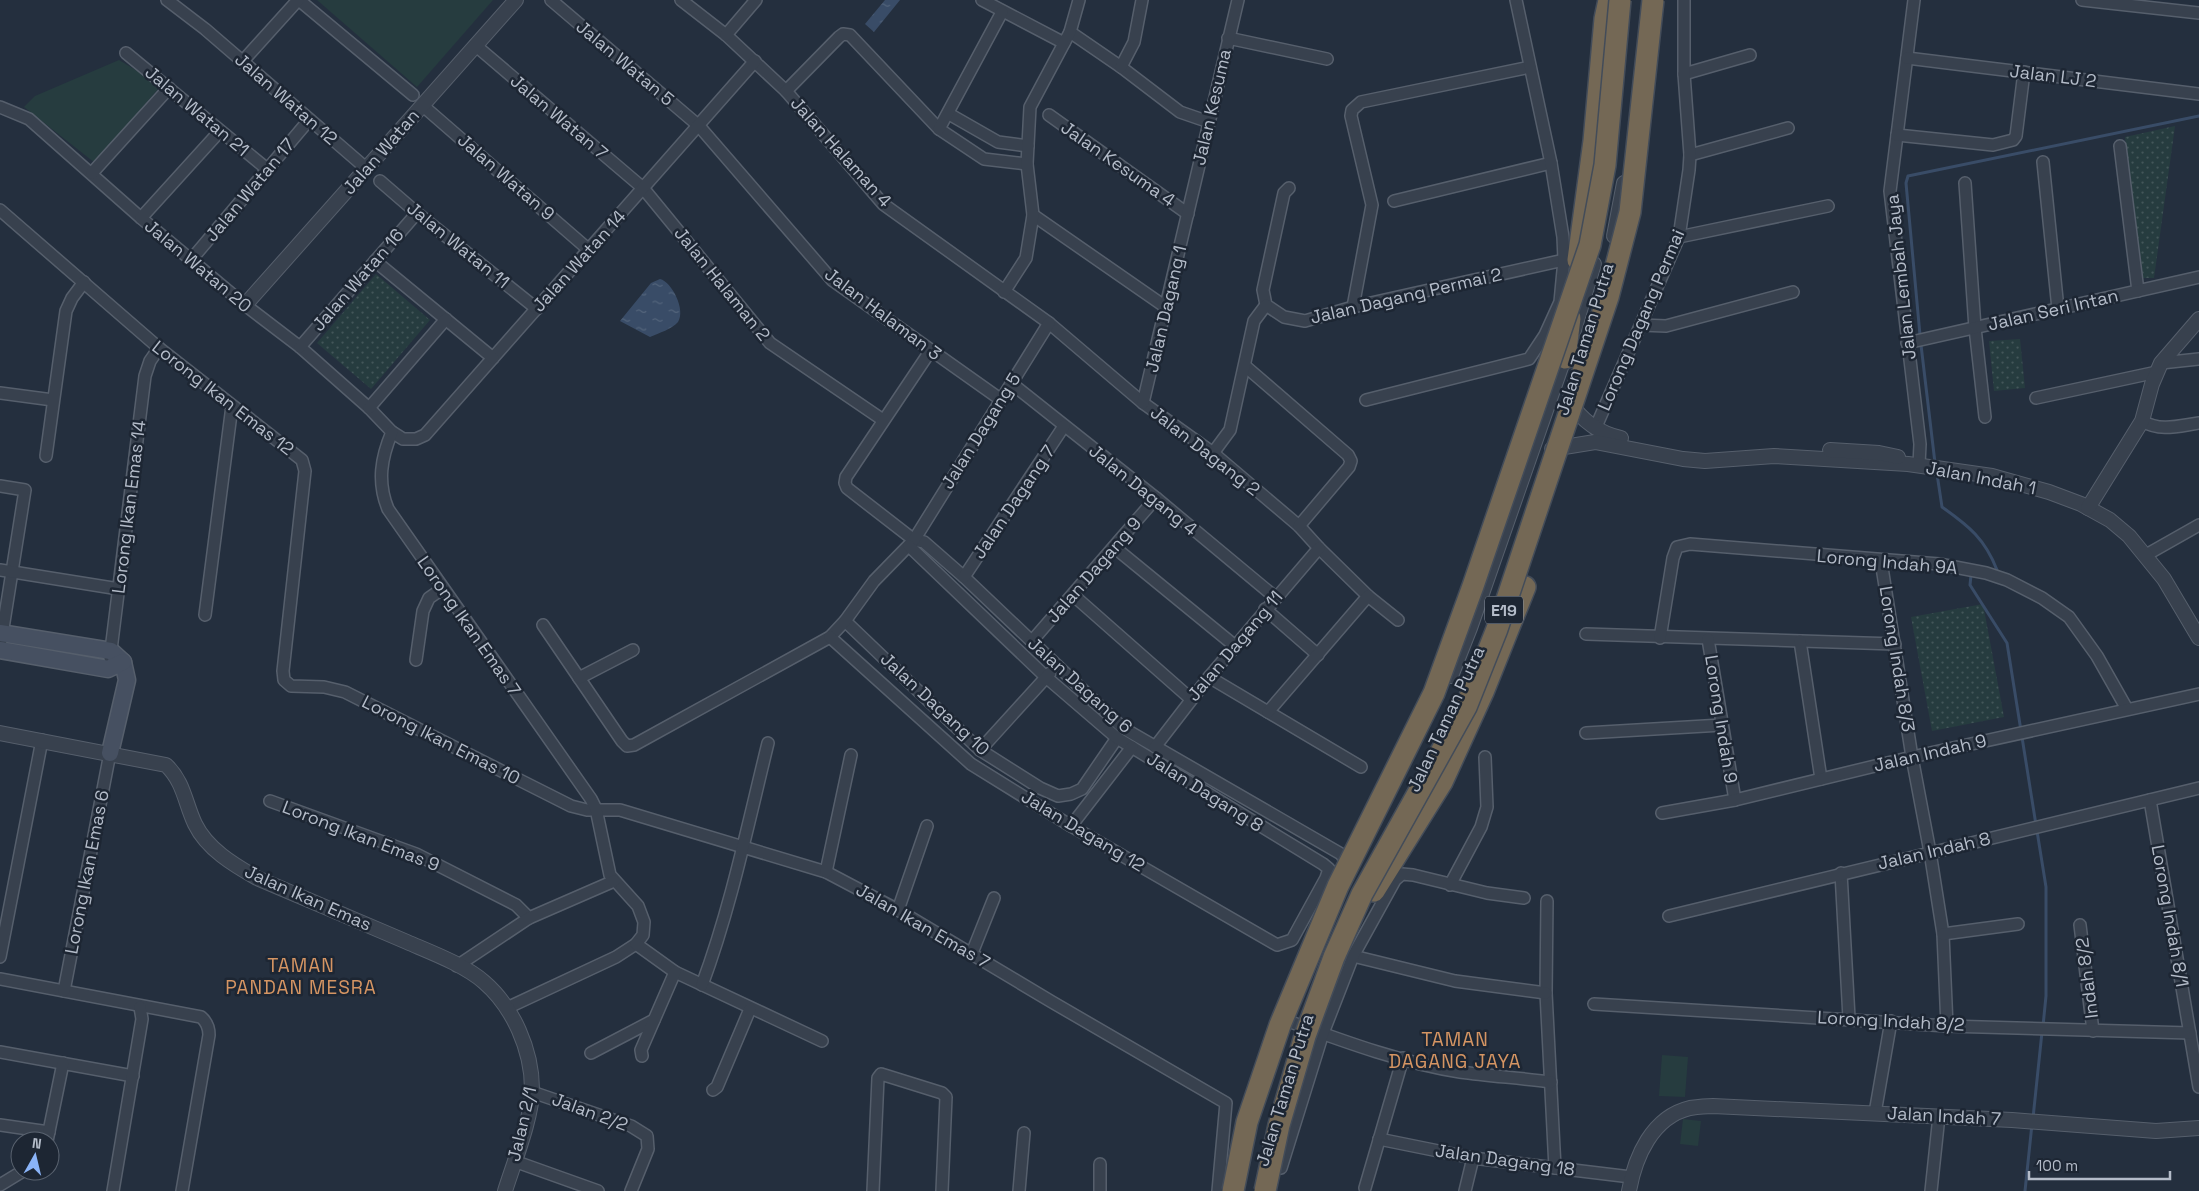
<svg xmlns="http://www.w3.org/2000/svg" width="2199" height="1191" font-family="'Space Grotesk',sans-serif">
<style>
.park{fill:url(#park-dots)}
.pitch{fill:#263c3f}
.water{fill:url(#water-ripples)}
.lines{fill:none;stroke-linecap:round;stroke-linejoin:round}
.stream{stroke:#394c67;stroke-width:3}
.minor-casing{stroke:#565f6c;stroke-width:14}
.tertiary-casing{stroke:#565f6c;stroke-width:16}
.secondary-casing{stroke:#565f6c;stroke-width:19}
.motorway-casing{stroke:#434c59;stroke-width:24}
.minor{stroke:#38414e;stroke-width:11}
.tertiary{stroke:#38414e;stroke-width:14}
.secondary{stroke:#465061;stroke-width:16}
.motorway{stroke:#746855;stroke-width:21}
.motorway-bridge-casing{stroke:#434c59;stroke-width:24;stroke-linecap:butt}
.motorway-bridge{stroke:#746855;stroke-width:21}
.labels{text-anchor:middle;stroke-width:5;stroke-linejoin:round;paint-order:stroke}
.shield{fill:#1d2633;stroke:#878f9c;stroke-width:1}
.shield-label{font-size:16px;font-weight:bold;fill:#b4bcc9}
.street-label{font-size:18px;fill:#b4bcc9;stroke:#1d2633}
.neighbourhood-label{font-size:19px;letter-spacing:1px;fill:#d59563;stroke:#1d2633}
</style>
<defs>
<pattern id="park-dots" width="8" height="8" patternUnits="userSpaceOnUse" patternTransform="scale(1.25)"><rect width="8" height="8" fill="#263c3f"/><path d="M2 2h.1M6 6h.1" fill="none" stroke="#435659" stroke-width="1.8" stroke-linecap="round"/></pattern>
<pattern id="water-ripples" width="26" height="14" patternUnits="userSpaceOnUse" patternTransform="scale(1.25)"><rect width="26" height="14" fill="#394c67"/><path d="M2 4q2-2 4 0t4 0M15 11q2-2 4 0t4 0" fill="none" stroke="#53647b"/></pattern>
</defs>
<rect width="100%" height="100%" fill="#242f3e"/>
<g class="park">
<polygon points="2175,126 2154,278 2139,278 2125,137"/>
<polygon points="376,274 430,320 371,389 317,343"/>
<polygon points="2020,339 2025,388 1994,391 1989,341"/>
<polygon points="1983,604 2004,717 1932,731 1911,617"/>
</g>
<g class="pitch">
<polygon points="317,0 493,0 417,87"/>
<polygon points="119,60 154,81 158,89 95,163 24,107 35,96"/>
<polygon points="1662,1055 1688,1057 1685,1097 1659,1096"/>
<polygon points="1683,1119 1701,1121 1698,1146 1680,1144"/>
</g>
<g class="water">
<polygon points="885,0 900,0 874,32 865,24"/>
<path d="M 660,279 C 672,282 686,310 678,322 C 672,329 659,333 650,337 L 620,321 L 651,283 Z"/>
</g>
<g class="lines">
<g class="stream">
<polyline points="1920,335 1906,183 1908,176 2199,116"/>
<polyline points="1921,345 1935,463"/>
<path d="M 1937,474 L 1942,507 C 1969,526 1985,539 1997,570 L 1994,573"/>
<polyline points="1974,573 1971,575 1970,585 2007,643 2036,825"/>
<polyline points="2037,831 2046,887 2046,996 2043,1026"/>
<polyline points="2033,1118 2042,1032"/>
<polyline points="2025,1191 2032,1124"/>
</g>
<g class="minor-casing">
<g id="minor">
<polyline points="167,0 205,29 367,169"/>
<polyline points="299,0 413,95"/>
<polyline points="551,0 699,126 832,280 1000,399"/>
<polyline points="681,0 726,35 786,91 883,204 1049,323 1143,403 1213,453 1299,526 1319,548 1368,596 1398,620"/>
<polyline points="982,0 1064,43"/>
<polyline points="1914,0 1890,191 1920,444 1919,465"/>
<polyline points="2082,0 2199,13"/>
<polyline points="1070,32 1121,67 1180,112 1209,122"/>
<polyline points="726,35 756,0"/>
<polyline points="1228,38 1327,59"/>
<polyline points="475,45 643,188 770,343 883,420"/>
<polyline points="126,53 267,169"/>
<polyline points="1907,58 2199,94"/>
<polyline points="242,62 298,0"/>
<polyline points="1121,67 1134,42 1142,0"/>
<polyline points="1684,74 1750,55"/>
<polyline points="786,91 839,37 843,34 850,35 939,129 984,159 1027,164"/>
<polyline points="422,105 589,250"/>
<polyline points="0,107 29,119 141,218 245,305 300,347 369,408 392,432 403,439 416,439 425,435 755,61"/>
<polyline points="949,114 998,142 1028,146"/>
<polyline points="1049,115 1188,214"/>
<polyline points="939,129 1002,12"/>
<polyline points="1897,135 1993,145 2013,140 2016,136 2024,72"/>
<polyline points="2120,146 2138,291"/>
<polyline points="1690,155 1788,128"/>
<polyline points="2043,162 2058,309"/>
<polyline points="92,173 169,88"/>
<polyline points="380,181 417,213 537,309"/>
<polyline points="1965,183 1975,328 1985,417"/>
<polyline points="1289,188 1284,193 1263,290 1266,305 1284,317 1305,321 1353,307 1564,260"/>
<polyline points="1394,201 1551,163"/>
<polyline points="0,210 159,348 302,460 305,471 283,671 284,680 291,686 324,687 345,692 571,806 587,810 620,810 826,872 898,910 1052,1002 1226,1103 1218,1191"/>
<polyline points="1033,215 1167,308"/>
<polyline points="141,218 220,131"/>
<polyline points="1679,237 1828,206"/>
<polyline points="191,260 309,120"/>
<polyline points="375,261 493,358"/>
<polyline points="1004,292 1026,258 1033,215 1027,164 1030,107 1070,32 1079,0"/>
<polyline points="1353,307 1372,205 1351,116 1352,110 1361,102 1530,67"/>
<polyline points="1641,325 1666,326 1793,292"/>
<polyline points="1907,343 2199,277"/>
<polyline points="300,347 417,213"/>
<polyline points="931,350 846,477 845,483 847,488 914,540 924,542 964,577 1123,728 1341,854 1350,868"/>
<polyline points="2161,363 2199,359"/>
<polyline points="1245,366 1348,455 1351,461 1349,467 1299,526"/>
<polyline points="1011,383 1156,498 1275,597"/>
<polyline points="0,393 53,400"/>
<polyline points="2036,398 2157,372"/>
<polyline points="1366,400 1529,359 1545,335 1560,302 1564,260 1563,237 1551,163 1516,0"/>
<polyline points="1143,403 1238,0"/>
<polyline points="369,408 446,319"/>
<path d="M 2142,421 C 2161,432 2178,426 2199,423"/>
<polyline points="1595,429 1679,237 1689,170 1690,155 1684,74 1684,0"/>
<path d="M 392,432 C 381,458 377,482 388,509 L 591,799 L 596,809 L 610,875 L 638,906 L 644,922 L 643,935 L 636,944 L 616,957 L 507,1008"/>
<polyline points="1213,453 1230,430 1254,321 1266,305"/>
<polyline points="46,456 66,311 72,298 84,282"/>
<polyline points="0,486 25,490 1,641"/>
<polyline points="1114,547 1235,646"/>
<polyline points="2146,555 2199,525"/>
<polyline points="1881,561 1912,757 1930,852 1943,934 1947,1026"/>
<polyline points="0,570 119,589"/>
<polyline points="964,577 1064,426"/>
<polyline points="1073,595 1191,699"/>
<polyline points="1265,609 1318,655"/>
<polyline points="205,615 232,406"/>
<polyline points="845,621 980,750 1040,788 1058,796 1071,794 1082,789 1117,738"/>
<polyline points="543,625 622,741 627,746 634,745 830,637 845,621 874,581 914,540 1049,323"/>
<polyline points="1586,634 1895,644"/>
<polyline points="830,637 971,764 1071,826 1277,945 1292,940 1326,878 1329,869 1323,864 1117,738 1046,677 909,546"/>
<polyline points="1660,638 1673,558 1677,547 1690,544 1939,564 1986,573 2007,580 2042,598 2069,617 2097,656 2127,709"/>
<polyline points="1708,639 1735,800"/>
<polyline points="1032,641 1156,498"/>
<polyline points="1800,641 1821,779"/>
<polyline points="110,658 145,376 150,361 159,348"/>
<polyline points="416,660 423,611 429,598 442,589"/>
<polyline points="1209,677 1361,767"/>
<polyline points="579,678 633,650"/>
<polyline points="1268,712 1368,596"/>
<polyline points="1586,733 1722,725"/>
<polyline points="1155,747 1209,677 1319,548"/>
<polyline points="980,750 1050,673"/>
<polyline points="2150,800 2199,1087"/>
<polyline points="270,801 416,854 516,905 529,918"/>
<polyline points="1662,813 1735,800 1912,757 2199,694"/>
<polyline points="1071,826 1132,747"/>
<polyline points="826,872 851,755"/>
<polyline points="1841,873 1849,1018"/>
<polyline points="1450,885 1481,827 1487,807 1485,757"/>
<polyline points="1547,901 1546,993 1555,1168"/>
<polyline points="898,910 927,826"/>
<polyline points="1669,916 2199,788"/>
<polyline points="2080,925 2093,1031"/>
<polyline points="1943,934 2018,924"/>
<polyline points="636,944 675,972 822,1041"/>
<polyline points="972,953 994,898"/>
<polyline points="1353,956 1455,981 1546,993"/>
<polyline points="0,957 42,740"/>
<polyline points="457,966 529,918 614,881"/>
<path d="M 0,979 L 201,1017 C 207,1022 209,1027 209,1035 L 182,1191"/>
<path d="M 702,985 C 731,907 748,824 768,743"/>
<polyline points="64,991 110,753"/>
<polyline points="1594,1004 1947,1026 2190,1033"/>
<path d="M 1288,1021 C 1343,1041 1402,1063 1460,1072 C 1490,1076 1520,1078 1551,1082"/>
<polyline points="0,1052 133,1076"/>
<polyline points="591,1053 654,1020"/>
<polyline points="642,1056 641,1050 675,972"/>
<polyline points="713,1090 717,1087 750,1009"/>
<polyline points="532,1092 631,1126 647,1136 648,1149 631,1191"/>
<polyline points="1875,1113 1891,1021"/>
<polyline points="0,1125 49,1132"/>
<polyline points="1379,1139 1473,1158 1631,1177"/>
<polyline points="47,1141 63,1063"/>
<polyline points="514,1161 598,1191"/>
<polyline points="1281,1168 1323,1033 1353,956 1395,880 1402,874 1413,875 1487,893 1524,898"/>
<polyline points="0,1185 23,1171"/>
<polyline points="1365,1188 1403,1058"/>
<polyline points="113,1191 142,1019 140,1007"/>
<polyline points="873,1191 878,1078 881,1074 942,1093 946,1097 942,1191"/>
<polyline points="1019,1191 1024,1133"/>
<polyline points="1100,1191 1100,1164"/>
<polyline points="1465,1191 1473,1158"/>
<polyline points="1931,1191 1939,1116"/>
</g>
</g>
<g class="tertiary-casing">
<g id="tertiary">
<polyline points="1614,236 1624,183"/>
<polyline points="245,305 516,0"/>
<polyline points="1574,330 1594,264"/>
<path d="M 1569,401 C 1582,421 1598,433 1621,438"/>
<polyline points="1552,449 1595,442 1683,459 1705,461 1774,456 1908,464 1992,476 2049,492 2081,504 2110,520 2129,536 2164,579 2199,638"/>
<polyline points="1830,450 1879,453 1898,457"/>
<polyline points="2088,508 2142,421 2152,384 2161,363 2199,319"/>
<polyline points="1451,676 1470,628 1567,350"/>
<path d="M 0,733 L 166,765 C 184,782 185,803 195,824 C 207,849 234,865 257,878 C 307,899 357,921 407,942 C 430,952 465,965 484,982 C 513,1007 532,1050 532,1089 C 533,1115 513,1165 505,1191"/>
<path d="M 1629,1191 C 1635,1157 1652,1117 1690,1108 C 1697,1107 1705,1106 1713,1106 L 2012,1120 L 2156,1131 L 2199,1128"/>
</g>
</g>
<g class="secondary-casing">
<g id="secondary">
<polyline points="0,633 111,651 123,662 127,680 110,753"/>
<polyline points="0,650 108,669 123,662"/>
</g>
</g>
<g class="motorway-casing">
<g id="motorway">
<polyline points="1578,260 1594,141 1605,19 1609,0"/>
<polyline points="1565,358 1570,318"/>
<polyline points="1374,891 1442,782 1483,692 1525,587"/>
</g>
</g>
<use href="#minor" class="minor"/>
<use href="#tertiary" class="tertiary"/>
<use href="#secondary" class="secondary"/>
<use href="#motorway" class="motorway"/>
<g class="motorway-bridge-casing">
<g id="motorway-bridge">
<polyline points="1233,1191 1247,1122 1280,1025 1338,886 1434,693 1473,586 1590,245 1605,165 1620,0"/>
<polyline points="1265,1191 1279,1125 1305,1036 1334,957 1362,894 1466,707 1497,629 1608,297 1630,212 1653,0"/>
</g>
</g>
<use href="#motorway-bridge" class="motorway-bridge"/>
</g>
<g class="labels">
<rect class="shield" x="1485" y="596.5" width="38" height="27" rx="4"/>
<g class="shield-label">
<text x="1504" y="616">E19</text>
</g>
<g class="street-label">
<text transform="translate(625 63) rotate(40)" y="6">Jalan Watan 5</text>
<text transform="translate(2053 76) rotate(7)" y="6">Jalan LJ 2</text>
<text transform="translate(286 99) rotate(41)" y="6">Jalan Watan 12</text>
<text transform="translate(1212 107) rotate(-77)" y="6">Jalan Kesuma</text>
<text transform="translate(197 111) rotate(40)" y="6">Jalan Watan 21</text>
<text transform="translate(559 117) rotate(40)" y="6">Jalan Watan 7</text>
<text transform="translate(381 152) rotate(-49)" y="6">Jalan Watan</text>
<text transform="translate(841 152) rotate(48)" y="6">Jalan Halaman 4</text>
<text transform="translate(1118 164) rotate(35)" y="6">Jalan Kesuma 4</text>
<text transform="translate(506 177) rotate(41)" y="6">Jalan Watan 9</text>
<text transform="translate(250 190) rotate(-50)" y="6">Jalan Watan 17</text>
<text transform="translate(458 245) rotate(39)" y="6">Jalan Watan 11</text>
<text transform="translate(579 261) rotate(-48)" y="6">Jalan Watan 14</text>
<text transform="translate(198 266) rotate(40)" y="6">Jalan Watan 20</text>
<text transform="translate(1901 277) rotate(-96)" y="6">Jalan Lembah Jaya</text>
<text transform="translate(358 280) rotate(-49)" y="6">Jalan Watan 16</text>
<text transform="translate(722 284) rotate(51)" y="6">Jalan Halaman 2</text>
<text transform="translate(1406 296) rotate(-13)" y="6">Jalan Dagang Permai 2</text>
<text transform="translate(1166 309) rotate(-77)" y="6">Jalan Dagang 1</text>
<text transform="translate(2053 310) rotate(-13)" y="6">Jalan Seri Intan</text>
<text transform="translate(883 314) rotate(37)" y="6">Jalan Halaman 3</text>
<text transform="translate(1641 320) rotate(-67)" y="6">Lorong Dagang Permai</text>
<text transform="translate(1585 339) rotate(-73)" y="6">Jalan Taman Putra</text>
<text transform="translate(223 398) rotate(38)" y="6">Lorong Ikan Emas 12</text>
<text transform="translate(981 431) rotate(-58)" y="6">Jalan Dagang 5</text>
<text transform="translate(1205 451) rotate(38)" y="6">Jalan Dagang 2</text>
<text transform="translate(1981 478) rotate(11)" y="6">Jalan Indah 1</text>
<text transform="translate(1143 490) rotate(39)" y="6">Jalan Dagang 4</text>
<text transform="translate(1014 502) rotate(-56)" y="6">Jalan Dagang 7</text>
<text transform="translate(129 507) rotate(-83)" y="6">Lorong Ikan Emas 14</text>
<text transform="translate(1887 562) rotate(5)" y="6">Lorong Indah 9A</text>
<text transform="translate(1094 570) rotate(-49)" y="6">Jalan Dagang 9</text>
<text transform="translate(469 626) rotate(55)" y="6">Lorong Ikan Emas 7</text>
<text transform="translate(1235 646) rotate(-50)" y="6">Jalan Dagang 11</text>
<text transform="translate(1897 659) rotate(81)" y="6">Lorong Indah 8/3</text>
<text transform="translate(1080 685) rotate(42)" y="6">Jalan Dagang 6</text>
<text transform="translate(935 704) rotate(43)" y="6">Jalan Dagang 10</text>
<text transform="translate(1446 719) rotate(-65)" y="6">Jalan Taman Putra</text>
<text transform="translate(1721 719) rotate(81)" y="6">Lorong Indah 9</text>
<text transform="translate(441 740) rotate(27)" y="6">Lorong Ikan Emas 10</text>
<text transform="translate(1930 753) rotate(-13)" y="6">Jalan Indah 9</text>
<text transform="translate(1205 792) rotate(32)" y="6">Jalan Dagang 8</text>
<text transform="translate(1083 831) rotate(31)" y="6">Jalan Dagang 12</text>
<text transform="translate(361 836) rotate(21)" y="6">Lorong Ikan Emas 9</text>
<text transform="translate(1934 851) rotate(-13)" y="6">Jalan Indah 8</text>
<text transform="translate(87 872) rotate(-79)" y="6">Lorong Ikan Emas 6</text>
<text transform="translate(308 898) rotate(24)" y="6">Jalan Ikan Emas</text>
<text transform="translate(2170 916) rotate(80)" y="6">Lorong Indah 8/1</text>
<text transform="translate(923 926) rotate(30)" y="6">Jalan Ikan Emas 7</text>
<text transform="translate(2087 978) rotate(-97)" y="6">Indah 8/2</text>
<text transform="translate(1891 1021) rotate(3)" y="6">Lorong Indah 8/2</text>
<text transform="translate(1285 1090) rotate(-73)" y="6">Jalan Taman Putra</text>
<text transform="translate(590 1112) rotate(20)" y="6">Jalan 2/2</text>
<text transform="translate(1944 1116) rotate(3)" y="6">Jalan Indah 7</text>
<text transform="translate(522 1124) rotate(-77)" y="6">Jalan 2/1</text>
<text transform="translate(1505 1160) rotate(8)" y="6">Jalan Dagang 18</text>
</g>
<g class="neighbourhood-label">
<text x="301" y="972">TAMAN<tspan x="301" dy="22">PANDAN MESRA</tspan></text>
<text x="1455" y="1046">TAMAN<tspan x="1455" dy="22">DAGANG JAYA</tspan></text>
</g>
</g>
<g transform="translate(35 1156) rotate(8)"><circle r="24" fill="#1d2633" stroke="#59626f"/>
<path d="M0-4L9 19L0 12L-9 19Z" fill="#8ab4f8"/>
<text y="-8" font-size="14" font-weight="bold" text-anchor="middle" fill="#b4bcc9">N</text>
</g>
<path d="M2029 1171v8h141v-8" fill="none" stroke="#b4bcc9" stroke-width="2.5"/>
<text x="2036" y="1171" font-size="15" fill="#b4bcc9" stroke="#1d2633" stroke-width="4" paint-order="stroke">100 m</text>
</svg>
